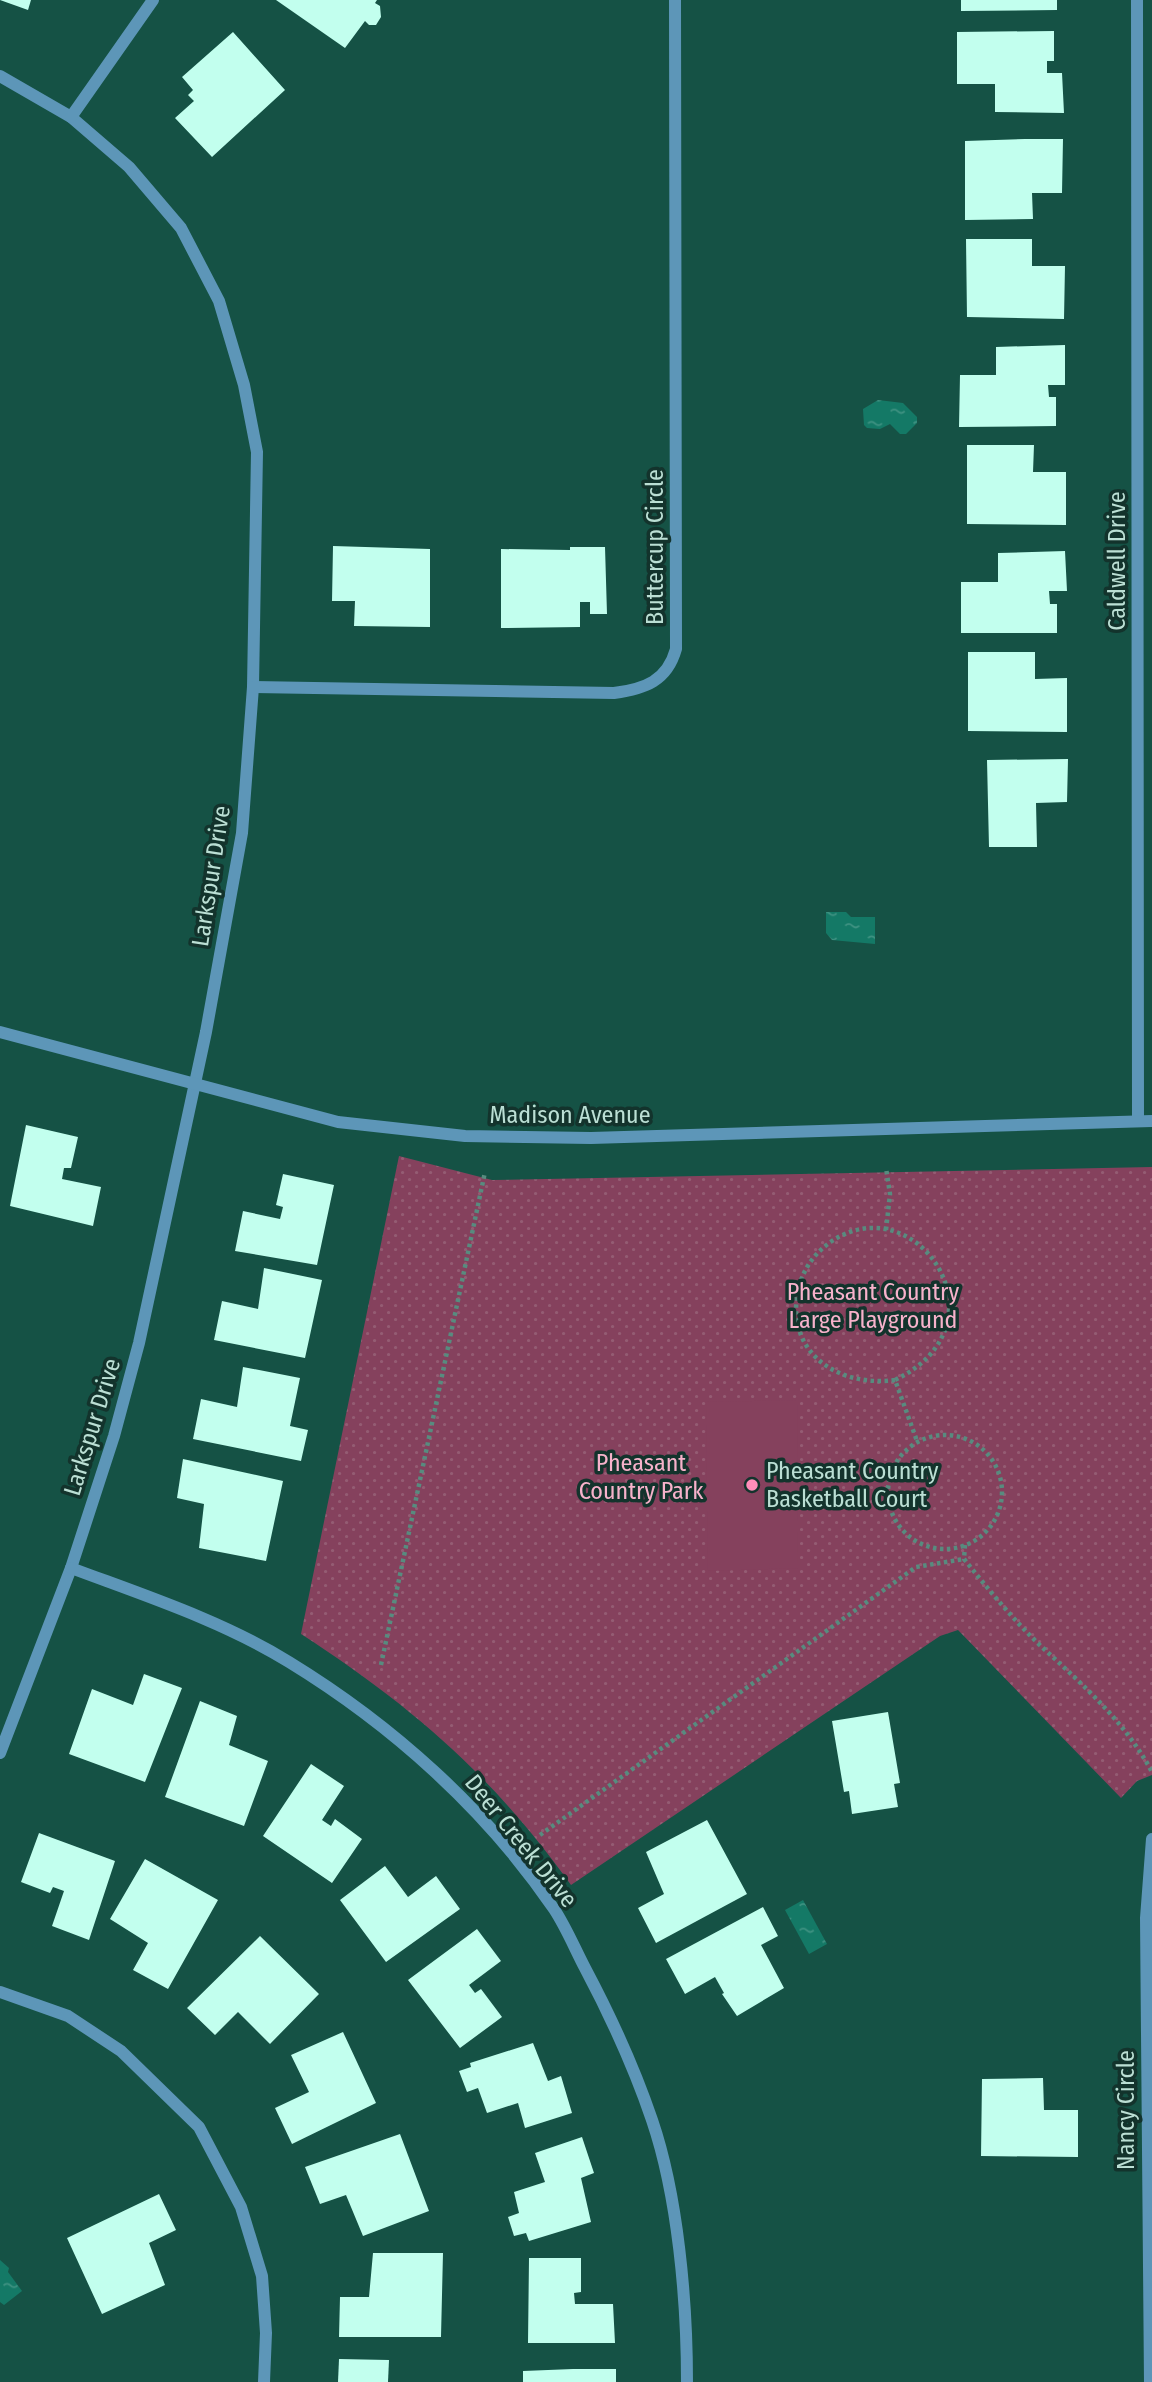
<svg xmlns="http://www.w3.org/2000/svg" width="1152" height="2382" font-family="'Fira Sans Condensed',sans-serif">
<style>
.park{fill:url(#park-dots)}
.pitch{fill:#85415d}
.water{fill:url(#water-ripples)}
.building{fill:#c2ffee}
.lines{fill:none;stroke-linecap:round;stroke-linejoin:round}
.path{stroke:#588b7f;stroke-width:4.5;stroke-dasharray:3.5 3.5;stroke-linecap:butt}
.minor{stroke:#5d96b8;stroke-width:12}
.poi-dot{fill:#ff8eba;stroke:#13332c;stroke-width:2.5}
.labels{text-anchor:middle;stroke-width:7;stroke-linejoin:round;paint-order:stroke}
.street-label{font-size:24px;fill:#bbdfd4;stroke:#13332c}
.park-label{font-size:24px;fill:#f7b2cb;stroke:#13332c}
.poi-label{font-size:24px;fill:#bbdfd4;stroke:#13332c;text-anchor:start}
</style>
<defs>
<pattern id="park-dots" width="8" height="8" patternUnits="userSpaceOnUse" patternTransform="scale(1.75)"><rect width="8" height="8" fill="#85415d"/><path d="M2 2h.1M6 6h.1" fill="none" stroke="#945c73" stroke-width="1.8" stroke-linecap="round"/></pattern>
<pattern id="water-ripples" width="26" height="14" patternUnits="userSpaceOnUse" patternTransform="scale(1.75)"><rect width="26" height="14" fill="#147966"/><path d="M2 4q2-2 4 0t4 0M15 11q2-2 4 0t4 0" fill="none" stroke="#3f9282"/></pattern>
</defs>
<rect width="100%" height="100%" fill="#155245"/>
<path class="park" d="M 399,1156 L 492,1180 L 1152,1167 L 1152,1775 L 1137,1781 L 1121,1798 L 958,1630 L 940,1636 L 571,1885 C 493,1776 412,1706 301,1634 Z"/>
<polygon class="pitch" points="797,1400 798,1568 708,1571 706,1402"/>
<g class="water">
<polygon points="878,400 903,403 917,417 917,423 906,434 900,434 890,424 880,429 867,428 864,425 863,409"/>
<polygon points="826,912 846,912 851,917 875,917 875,944 832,940 826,933"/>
<polygon points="803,1900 827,1944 809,1954 785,1910"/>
<polygon points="0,2260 9,2268 8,2272 22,2291 4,2305 0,2302"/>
</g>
<g class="building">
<polygon points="0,0 31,0 28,10"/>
<polygon points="276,0 377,0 375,3 380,6 381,17 376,25 369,25 365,21 345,48"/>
<polygon points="961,0 1057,0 1057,10 961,11"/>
<polygon points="1054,31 1054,61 1047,61 1047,73 1062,73 1064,113 995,112 995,84 957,84 957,32"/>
<polygon points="233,32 285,90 212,157 175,118 194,101 188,95 193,90 182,77"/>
<polygon points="1025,139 1063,139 1062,193 1032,193 1033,219 965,220 965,141"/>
<polygon points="966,239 1032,239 1032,266 1065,266 1064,319 967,317"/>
<polygon points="1065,345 1065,385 1048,385 1049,397 1056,397 1056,426 959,427 960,375 996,375 996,347"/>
<polygon points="967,445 1034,445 1033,472 1066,472 1066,525 967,524"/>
<polygon points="333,546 430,549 430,627 354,626 355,601 332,601"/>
<polygon points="570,547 605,547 607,614 590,614 590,602 580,602 580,627 501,628 501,549 570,550"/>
<polygon points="1065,551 1067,591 1049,591 1050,604 1057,604 1057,633 961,633 961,582 998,582 998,553"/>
<polygon points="968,652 1035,652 1035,679 1067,678 1067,732 968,731"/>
<polygon points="1068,759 1067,802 1036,803 1037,847 989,847 987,760"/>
<polygon points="26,1125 78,1137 71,1168 64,1168 62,1179 101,1187 93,1226 10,1206"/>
<polygon points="283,1174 334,1185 317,1265 235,1251 243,1211 280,1219 283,1207 276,1205"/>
<polygon points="264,1268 322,1280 305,1358 214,1340 222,1301 258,1309"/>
<polygon points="243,1367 300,1378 290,1426 308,1430 301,1461 193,1439 201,1399 237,1407"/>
<polygon points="183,1459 283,1481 266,1561 199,1548 204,1504 177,1498"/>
<polygon points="144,1674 182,1688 145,1782 69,1754 92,1689 133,1705"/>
<polygon points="200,1701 237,1716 229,1745 268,1761 244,1826 165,1797"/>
<polygon points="888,1712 900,1783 894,1784 898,1807 852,1814 849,1791 844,1792 832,1721"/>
<polygon points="311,1764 344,1786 322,1820 331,1826 335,1819 362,1839 332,1883 263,1836"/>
<polygon points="707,1820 747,1894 656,1943 638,1908 664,1894 646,1852"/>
<polygon points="39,1833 115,1861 89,1940 52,1926 64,1891 53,1887 50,1893 21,1882"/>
<polygon points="145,1859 218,1900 168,1989 133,1970 148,1943 110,1919"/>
<polygon points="385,1866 408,1897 436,1876 460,1909 386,1962 340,1900"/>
<polygon points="763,1907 778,1936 761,1945 784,1988 737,2016 722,1994 724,1993 715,1977 685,1994 666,1959"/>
<polygon points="477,1929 501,1961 469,1985 475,1993 481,1989 502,2017 460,2048 408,1980"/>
<polygon points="260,1936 319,1994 270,2044 238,2012 215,2035 187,2008"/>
<polygon points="343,2032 376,2103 292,2144 275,2108 309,2092 291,2055"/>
<polygon points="533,2043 548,2081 561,2076 572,2113 525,2128 518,2103 487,2113 478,2088 467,2092 459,2071 471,2067 470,2063"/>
<polygon points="1043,2078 1044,2110 1078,2110 1078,2157 981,2156 982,2079"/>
<polygon points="400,2134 429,2211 363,2236 346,2195 320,2204 305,2167"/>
<polygon points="582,2137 594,2173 581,2178 591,2222 529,2241 526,2233 514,2236 508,2217 519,2213 514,2192 545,2182 535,2153"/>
<polygon points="159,2194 176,2230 149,2243 165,2285 102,2314 67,2238"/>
<polygon points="373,2253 443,2253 441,2337 339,2337 340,2297 369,2297"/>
<polygon points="529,2258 581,2258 581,2292 574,2293 575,2304 613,2304 615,2343 528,2343"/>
<polygon points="339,2359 389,2360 388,2382 338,2382"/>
<polygon points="573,2369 616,2369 616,2382 523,2382 523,2371"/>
</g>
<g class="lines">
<g class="path">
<polyline points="886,1230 890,1194 886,1168"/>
<path d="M 895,1380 C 834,1388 781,1348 800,1283 C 806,1265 816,1252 832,1241 C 917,1185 1011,1324 895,1380 L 917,1441"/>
<circle cx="945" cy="1492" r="57"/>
<path d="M 965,1545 L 964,1559 C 989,1590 1014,1621 1043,1648 C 1083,1685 1126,1723 1152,1772"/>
<polyline points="381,1665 485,1172"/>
<polyline points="540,1835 916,1567 964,1559"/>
</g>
<g class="minor">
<polyline points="1137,0 1138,1121"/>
<polyline points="0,76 71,117 129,167 181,228 219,301 244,385 257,452 253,687 242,833 206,1032 139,1343 114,1436 71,1568 0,1753"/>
<polyline points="71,117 153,0"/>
<path d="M 253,687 L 614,693 C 645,689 667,681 676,649 L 675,0"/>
<polyline points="0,1032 338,1122 465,1136 591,1138 1152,1121"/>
<path d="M 71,1568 C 143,1595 223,1621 289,1662 C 392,1725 486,1809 554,1909 C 566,1927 575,1949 585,1968 C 611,2017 634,2067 652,2120 C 678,2196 687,2301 687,2382"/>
<polyline points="0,1992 68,2016 121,2051 199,2127 241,2207 262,2276 266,2333 264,2382"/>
<polyline points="1150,2382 1146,1918 1152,1839"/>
</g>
</g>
<circle class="poi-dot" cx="752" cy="1485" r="7"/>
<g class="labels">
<g class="street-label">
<text transform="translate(655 547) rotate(-90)" y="8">Buttercup Circle</text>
<text transform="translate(1117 561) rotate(-90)" y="8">Caldwell Drive</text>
<text transform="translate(211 876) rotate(-81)" y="8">Larkspur Drive</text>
<text x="570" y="1123">Madison Avenue</text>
<text transform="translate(92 1427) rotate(-73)" y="8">Larkspur Drive</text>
<text transform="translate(521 1841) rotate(51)" y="8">Deer Creek Drive</text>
<text transform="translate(1126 2110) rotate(-90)" y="8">Nancy Circle</text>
</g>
<g class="park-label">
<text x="873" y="1300">Pheasant Country<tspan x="873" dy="28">Large Playground</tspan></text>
<text x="641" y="1471">Pheasant<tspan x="641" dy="28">Country Park</tspan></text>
</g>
<g class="poi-label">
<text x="766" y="1479">Pheasant Country<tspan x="766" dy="28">Basketball Court</tspan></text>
</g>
</g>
</svg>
